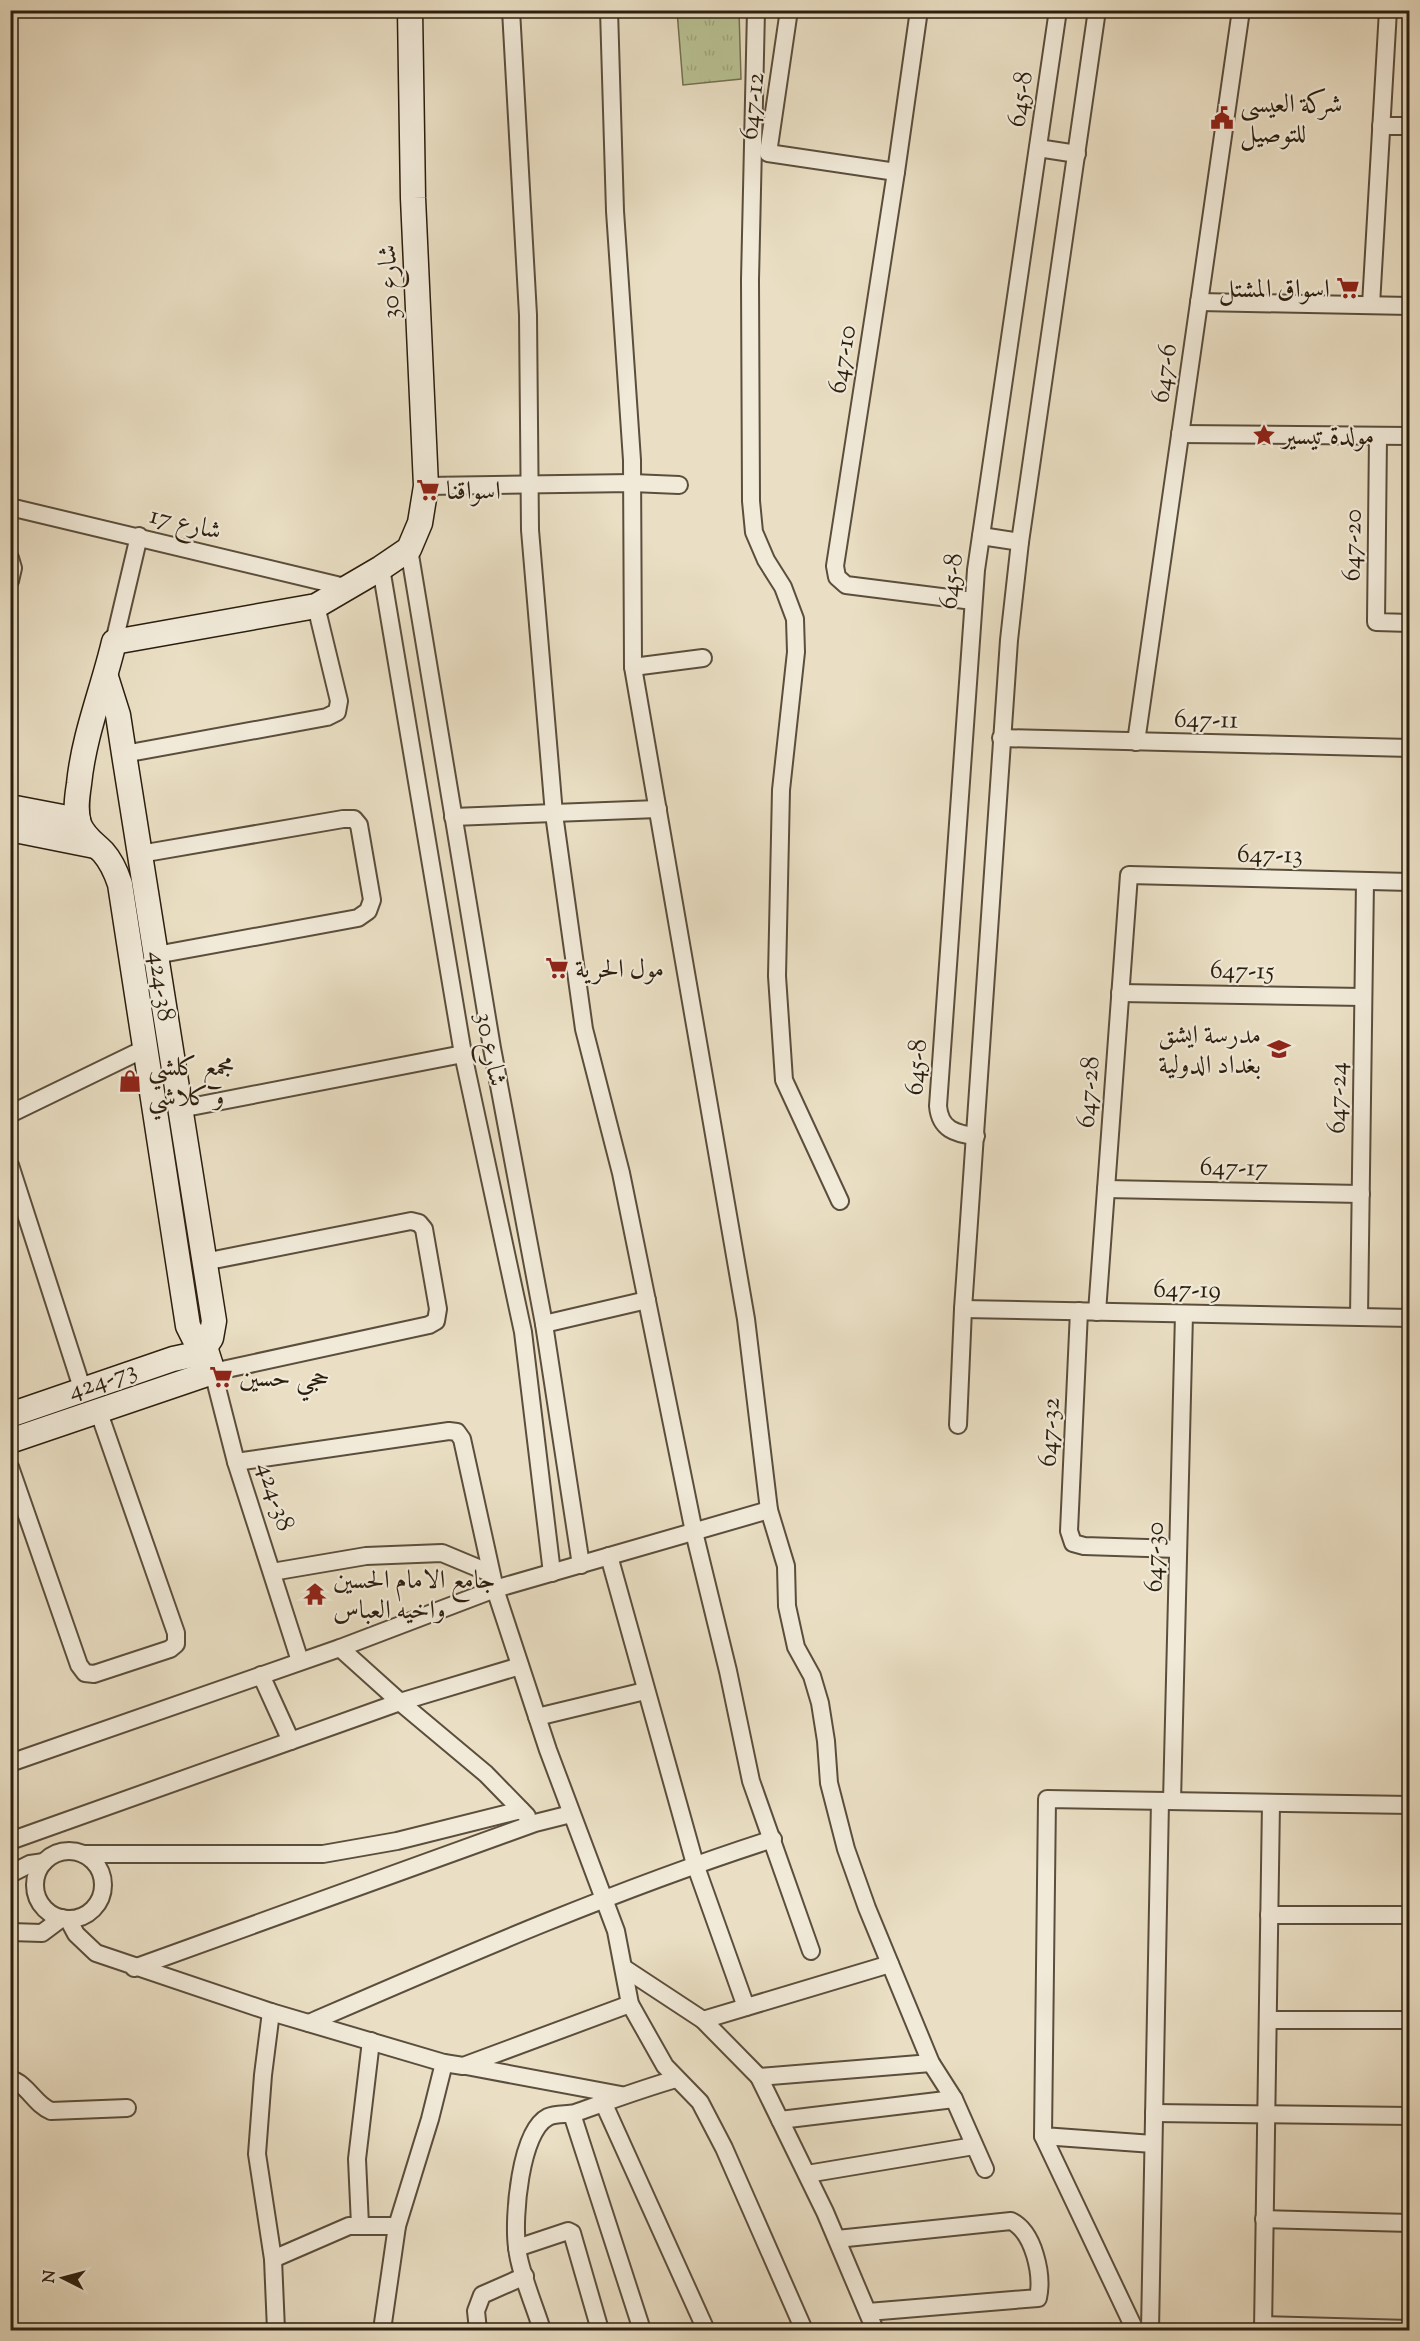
<svg xmlns="http://www.w3.org/2000/svg" width="1420" height="2341" font-family="'Sorts Mill Goudy',Amiri,serif">
<style>
.grass{fill:url(#grass-tufts);stroke:#727050;stroke-width:1.5}
.lines{fill:none;stroke-linecap:round;stroke-linejoin:round}
.street-casing{stroke:#5b4e3c;stroke-width:20}
.secondary-casing{stroke:#2b1e0e;stroke-width:27}
.street{stroke:#f1ead9;stroke-width:16}
.secondary{stroke:#f1ead9;stroke-width:24}
.labels{text-anchor:middle;stroke-width:4.5;stroke-linejoin:round;paint-order:stroke}
.street-label{font-size:26px;fill:#2b1e0e;stroke:#f1ead9}
.poi-label{font-size:26px;fill:#2b1e0e;stroke:#f1ead9;text-anchor:start}
</style>
<defs>
<pattern id="grass-tufts" width="24" height="20" patternUnits="userSpaceOnUse" patternTransform="scale(1.5)"><rect width="24" height="20" fill="#b8c193"/><path d="M3 7l-1-3M5 7V3M7 7l1-3M15 17l-1-3M17 17v-4M19 17l1-3" fill="none" stroke="#9ea57e"/></pattern>
</defs>
<rect width="100%" height="100%" fill="#eadfc4"/>
<filter id="stains"><feTurbulence type="fractalNoise" baseFrequency=".00333" numOctaves="4"/><feColorMatrix values="0 0 0 0 .2 0 0 0 0 .09 0 0 0 0 .02 0 0 0 .5 -.17"/></filter>
<radialGradient id="worn" r=".72"><stop offset=".6" stop-color="#630" stop-opacity="0"/><stop offset="1" stop-color="#630" stop-opacity=".3"/></radialGradient>
<polygon class="grass" points="677,11 739,11 741,79 683,85"/>
<g class="lines">
<g class="street-casing">
<g id="street">
<polyline points="511,10 528,315 530,530 554,814 584,1029 621,1173 694,1532 728,1671 751,1781 811,1951"/>
<polyline points="609,10 615,211 632,460 633,667 746,1319 769,1510 786,1566 787,1606 796,1647 812,1676 820,1703 826,1741 829,1783 846,1849 867,1908 931,2063 954,2099 985,2169"/>
<polyline points="756,10 750,280 751,501 754,532 766,560 783,587 795,619 796,652 781,790 777,976 784,1080 840,1201"/>
<polyline points="789,10 768,153 896,172"/>
<polyline points="919,10 896,172 835,566 837,577 846,585 973,601"/>
<polyline points="1381,126 1410,126"/>
<polyline points="1038,148 1077,154"/>
<polyline points="1199,302 1410,306"/>
<polyline points="1371,305 1388,10"/>
<polyline points="1180,434 1410,436"/>
<polyline points="1378,436 1376,622 1410,623"/>
<polyline points="426,486 632,483 679,485"/>
<polyline points="10,507 349,588"/>
<polyline points="981,536 1020,542"/>
<polyline points="409,549 492,1048 544,1324 581,1565"/>
<polyline points="10,558 13,568 10,581"/>
<polyline points="381,568 463,1054 523,1332 552,1573"/>
<polyline points="114,642 139,536"/>
<polyline points="633,667 703,658"/>
<polyline points="1001,738 1410,748"/>
<polyline points="1136,742 1241,10"/>
<polyline points="124,754 327,717 337,712 339,701 316,606"/>
<polyline points="453,817 658,809"/>
<polyline points="140,854 343,819 354,819 359,825 372,900 368,911 358,918 156,955"/>
<polyline points="1120,993 1363,997"/>
<polyline points="180,1109 463,1054"/>
<polyline points="10,1114 144,1049"/>
<path d="M 976,1136 C 955,1134 940,1129 938,1106 L 976,570 L 1058,10"/>
<polyline points="10,1165 83,1391"/>
<polyline points="1106,1189 1361,1194"/>
<polyline points="204,1262 411,1221 419,1223 424,1229 438,1309 436,1321 429,1325 213,1372 236,1462 300,1661"/>
<polyline points="963,1309 1410,1318"/>
<polyline points="1079,1311 1069,1531 1073,1543 1084,1546 1178,1549"/>
<polyline points="1097,1312 1129,875 1410,882"/>
<polyline points="1359,1317 1365,881"/>
<polyline points="544,1324 647,1300"/>
<polyline points="958,1425 963,1309 1009,640 1020,542 1097,10"/>
<polyline points="236,1462 449,1431 457,1432 462,1439 495,1589 548,1750 616,1931 630,2004 665,2066 700,2102 724,2148 804,2330"/>
<polyline points="10,1467 79,1665 85,1673 94,1674 170,1649 176,1644 176,1633 98,1410"/>
<polyline points="609,1556 695,1864 746,2007"/>
<polyline points="272,1572 366,1556 442,1553 490,1573"/>
<polyline points="340,1648 400,1702 486,1774 527,1816"/>
<polyline points="261,1675 291,1741"/>
<polyline points="537,1717 645,1691"/>
<polyline points="10,1763 340,1648 495,1589 769,1510"/>
<polyline points="1172,1801 1184,1314"/>
<polyline points="10,1841 400,1702 520,1666"/>
<circle cx="69" cy="1885" r="34"/>
<polyline points="83,1854 323,1854 397,1841 521,1810"/>
<polyline points="10,1874 30,1864 44,1862"/>
<polyline points="1269,1915 1410,1915"/>
<polyline points="68,1919 76,1934 96,1953 271,2012 444,2063 463,2066 630,2004"/>
<polyline points="10,1932 42,1933 62,1918"/>
<polyline points="134,1968 535,1823 571,1814"/>
<polyline points="624,1968 703,2020 759,2077 825,2212 875,2330"/>
<polyline points="271,2012 263,2075 257,2154 273,2259 276,2330"/>
<polyline points="703,2020 890,1964"/>
<polyline points="1268,2020 1410,2020"/>
<path d="M 309,2023 C 461,1957 614,1890 773,1839"/>
<polyline points="466,2066 621,2095"/>
<polyline points="759,2077 931,2063"/>
<path d="M 10,2079 C 28,2084 34,2104 51,2111 L 127,2108"/>
<polyline points="603,2102 706,2330"/>
<polyline points="1154,2113 1410,2116"/>
<polyline points="572,2114 642,2330"/>
<polyline points="780,2120 954,2099"/>
<polyline points="1043,2136 1135,2330"/>
<polyline points="1153,2144 1043,2136 1047,1799 1410,1805"/>
<polyline points="807,2174 974,2146"/>
<polyline points="1264,2219 1410,2223"/>
<polyline points="360,2225 357,2159 371,2041"/>
<path d="M 837,2239 L 1011,2221 C 1034,2232 1043,2275 1038,2298 L 868,2312"/>
<polyline points="517,2248 568,2231 572,2233 600,2330"/>
<polyline points="273,2259 349,2226 397,2226"/>
<polyline points="1263,2325 1410,2329"/>
<polyline points="382,2330 397,2226 430,2119 444,2063"/>
<polyline points="478,2330 476,2311 482,2295 525,2276"/>
<path d="M 542,2330 C 535,2307 519,2270 517,2247 C 513,2218 520,2131 548,2117 C 556,2113 567,2115 575,2113 C 609,2101 641,2089 676,2079"/>
<polyline points="1150,2330 1160,1801"/>
<polyline points="1263,2330 1271,1803"/>
</g>
</g>
<g class="secondary-casing">
<g id="secondary">
<polyline points="106,677 118,715 124,754 214,1321 211,1338 205,1347"/>
<polyline points="10,807 78,820"/>
<polyline points="10,829 95,846"/>
<polyline points="10,1415 173,1359 206,1352"/>
<path d="M 10,1441 L 213,1372 L 205,1347 L 194,1338 L 188,1326 L 120,884 C 116,872 111,861 103,852 C 94,843 84,837 79,824 C 75,811 77,797 79,784 C 84,734 103,689 114,642 L 316,606 L 381,568 L 409,549 L 420,523 L 426,486 L 413,198 L 410,10"/>
</g>
</g>
<use href="#street" class="street"/>
<use href="#secondary" class="secondary"/>
</g>
<defs>
<g id="civic-bare" transform="scale(1.8)"><path d="M-.6-6.5H3V-4.5H.6V-3L4-1V1h2V6H-6V1h2V-1L-.6-3ZM-1.2 2.5V6h2.4V2.5Z" fill="#8f2418" stroke="#f1ead9" stroke-width="2.5" paint-order="stroke"/></g>
<g id="supermarket-bare" transform="scale(1.8)"><path d="M-6-5.5h2.5l.6 2H6L4.5 2H-2.5L-4.4-4H-6ZM-1.5 3.2a1.3 1.3 0 1 0 .1 0ZM3 3.2a1.3 1.3 0 1 0 .1 0Z" fill="#8f2418" stroke="#f1ead9" stroke-width="2.5" paint-order="stroke"/></g>
<g id="sight-bare" transform="scale(1.8)"><path d="M0-6L1.8-2.2L6-1.7L2.9 1.2L3.7 5.4L0 3.3L-3.7 5.4L-2.9 1.2L-6-1.7L-1.8-2.2Z" fill="#8f2418" stroke="#f1ead9" stroke-width="2.5" paint-order="stroke"/></g>
<g id="school-bare" transform="scale(1.8)"><path d="M0-5L7-2L0 1L-7-2ZM-4 1L0 2.5L4 1V4Q0 6-4 4Z" fill="#8f2418" stroke="#f1ead9" stroke-width="2.5" paint-order="stroke"/></g>
<g id="shop-bare" transform="scale(1.8)"><path d="M-5-2.5h2.3a2.7 3.5 0 0 1 5.4 0H5L5.5 6h-11ZM-1.5-2.5h3a1.5 2.3 0 0 0-3 0Z" fill="#8f2418" stroke="#f1ead9" stroke-width="2.5" paint-order="stroke"/></g>
<g id="temple-bare" transform="scale(1.8)"><path d="M0-6L5-2H3V0L6.5 2.5H4V6H1.5V3h-3V6H-4V2.5H-6.5L-3 0V-2H-5Z" fill="#8f2418" stroke="#f1ead9" stroke-width="2.5" paint-order="stroke"/></g>
</defs>
<g fill-rule="evenodd">
<use href="#civic-bare" x="1222" y="118"/>
<use href="#supermarket-bare" x="1348" y="288"/>
<use href="#sight-bare" x="1264" y="435"/>
<use href="#supermarket-bare" x="428" y="490"/>
<use href="#supermarket-bare" x="557" y="968"/>
<use href="#school-bare" x="1279" y="1049"/>
<use href="#shop-bare" x="130" y="1081"/>
<use href="#supermarket-bare" x="221" y="1377"/>
<use href="#temple-bare" x="315" y="1594"/>
</g>
<g class="labels">
<g class="street-label">
<text transform="translate(1019 99) rotate(-82)" y="9">645-8</text>
<text transform="translate(751 106) rotate(-84)" y="9">647-12</text>
<text transform="translate(388 282) rotate(-93)" y="9">شارع 30</text>
<text transform="translate(841 359) rotate(-81)" y="9">647-10</text>
<text transform="translate(1163 373) rotate(-82)" y="9">647-6</text>
<text transform="translate(186 522) rotate(14)" y="9">شارع 17</text>
<text transform="translate(1351 545) rotate(-89)" y="9">647-20</text>
<text transform="translate(950 581) rotate(-84)" y="9">645-8</text>
<text transform="translate(1206 718) rotate(1)" y="9">647-11</text>
<text transform="translate(1270 853) rotate(1)" y="9">647-13</text>
<text transform="translate(1242 969) rotate(1)" y="9">647-15</text>
<text transform="translate(163 986) rotate(82)" y="9">424-38</text>
<text transform="translate(492 1049) rotate(79)" y="9">شارع 30</text>
<text transform="translate(915 1067) rotate(-86)" y="9">645-8</text>
<text transform="translate(1087 1092) rotate(-86)" y="9">647-28</text>
<text transform="translate(1336 1098) rotate(-89)" y="9">647-24</text>
<text transform="translate(1234 1166) rotate(1)" y="9">647-17</text>
<text transform="translate(1187 1288) rotate(1)" y="9">647-19</text>
<text transform="translate(102 1379) rotate(-19)" y="9">424-73</text>
<text transform="translate(1048 1432) rotate(-87)" y="9">647-32</text>
<text transform="translate(277 1496) rotate(72)" y="9">424-38</text>
<text transform="translate(1153 1557) rotate(-89)" y="9">647-30</text>
</g>
<g class="poi-label">
<text x="1240" y="112">شركة العيسى<tspan x="1240" dy="30">للتوصيل</tspan></text>
<text x="1330" y="297" text-anchor="end">اسواق المشتل</text>
<text x="1282" y="444">مولدة تيسير</text>
<text x="446" y="499">اسواقنا</text>
<text x="575" y="977">مول الحرية</text>
<text x="1261" y="1043" text-anchor="end">مدرسة ايشق<tspan x="1261" dy="30">بغداد الدولية</tspan></text>
<text x="148" y="1075">مجمع كلشي<tspan x="148" dy="30">و كلاشي</tspan></text>
<text x="239" y="1386">حجي حسين</text>
<text x="333" y="1588">جامع الامام الحسين<tspan x="333" dy="30">واخيه العباس</tspan></text>
</g>
</g>
<rect width="1420" height="2341" fill="none" stroke="#eadfc4" stroke-width="36"/>
<rect x="12" y="12" width="1396" height="2317" fill="none" stroke="#2b1e0e" stroke-width="3"/>
<rect x="18" y="18" width="1384" height="2305" fill="none" stroke="#2b1e0e" stroke-width="1.5"/>
<g transform="translate(63 2278) rotate(276)" stroke="#f1ead9" stroke-width="4.5" paint-order="stroke">
<path d="M0-4.5L10 22L0 15L-10 22Z" fill="#2b1e0e"/>
<text y="-9" font-size="16" font-weight="bold" text-anchor="middle" fill="#2b1e0e">N</text>
</g>
<rect width="100%" height="100%" filter="url(#stains)"/>
<rect width="100%" height="100%" fill="url(#worn)"/>
</svg>
